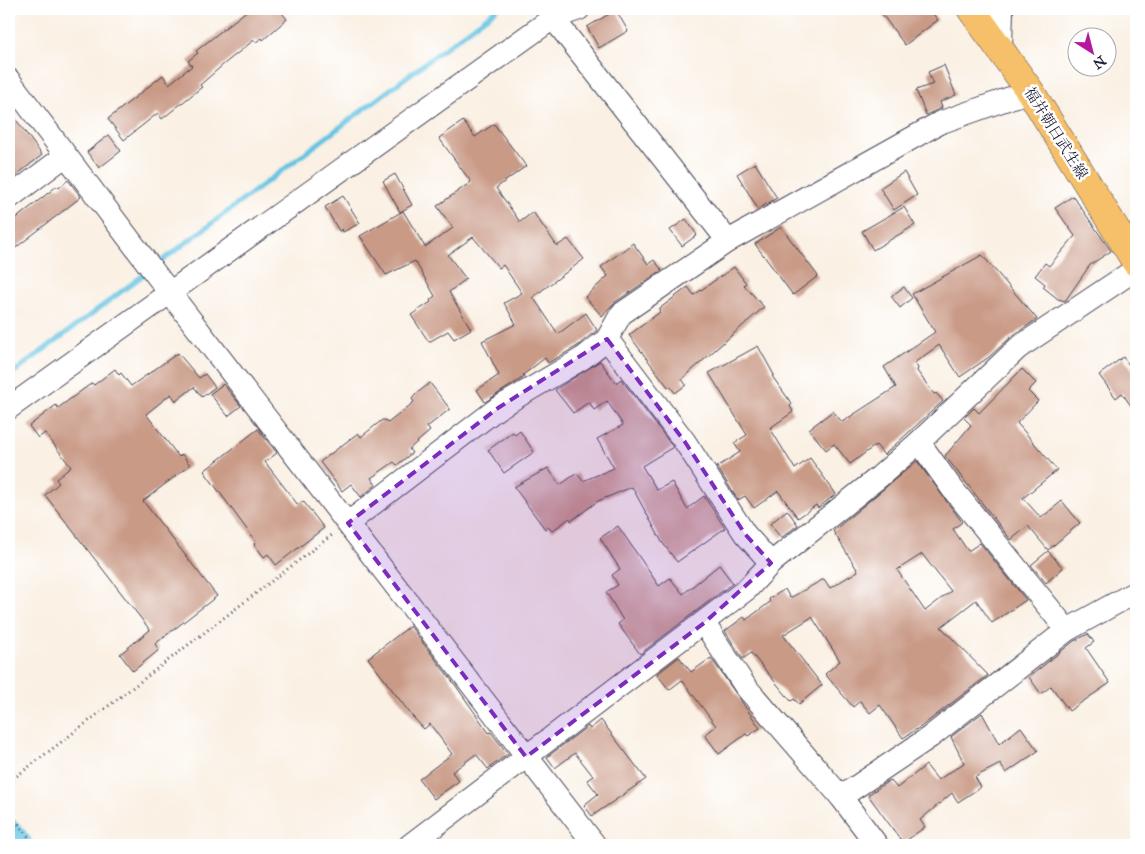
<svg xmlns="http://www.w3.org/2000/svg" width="1145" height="854" font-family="'IM FELL Great Primer','Noto Serif JP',serif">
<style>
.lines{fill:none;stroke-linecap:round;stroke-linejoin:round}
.stream{stroke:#64c4e2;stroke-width:5}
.river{stroke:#64c4e2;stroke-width:31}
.building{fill:#c99a86;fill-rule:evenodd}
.minor-casing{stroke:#424154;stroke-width:24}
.major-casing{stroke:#424154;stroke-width:29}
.path{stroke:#424154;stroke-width:3;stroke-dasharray:1 4;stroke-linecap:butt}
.minor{stroke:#fff;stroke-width:22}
.major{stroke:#f6c06b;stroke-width:28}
.marked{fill:#7b2cbf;fill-opacity:0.2;stroke:#7b2cbf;stroke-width:4;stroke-dasharray:10 6;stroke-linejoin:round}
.labels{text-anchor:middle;stroke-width:5;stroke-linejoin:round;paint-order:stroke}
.street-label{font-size:15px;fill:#22223b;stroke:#fff}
</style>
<rect width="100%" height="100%" fill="#fff"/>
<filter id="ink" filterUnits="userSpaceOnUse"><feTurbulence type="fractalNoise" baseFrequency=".02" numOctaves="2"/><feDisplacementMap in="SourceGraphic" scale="10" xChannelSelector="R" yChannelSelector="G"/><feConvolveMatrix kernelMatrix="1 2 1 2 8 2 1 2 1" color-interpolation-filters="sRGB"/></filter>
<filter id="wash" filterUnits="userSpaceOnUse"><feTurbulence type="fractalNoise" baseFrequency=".0096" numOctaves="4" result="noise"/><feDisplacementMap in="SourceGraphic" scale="20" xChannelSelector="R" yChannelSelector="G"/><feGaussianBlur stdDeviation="1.12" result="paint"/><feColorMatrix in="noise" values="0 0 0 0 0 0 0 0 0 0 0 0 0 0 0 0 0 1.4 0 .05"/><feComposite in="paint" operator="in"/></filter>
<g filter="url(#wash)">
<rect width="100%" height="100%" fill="#faf0e3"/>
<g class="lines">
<g class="stream">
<polyline points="155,266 497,9"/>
<polyline points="9,376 146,273"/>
</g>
<polyline class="river" points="9,835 17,845"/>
</g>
<g id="blocks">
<g class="building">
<polygon points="249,9 256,9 258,11 262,9 279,9 287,19 263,40 262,38 256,42 254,40 224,64 200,85 202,87 162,119 158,113 124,140 108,119 163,75 169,84 192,66 188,61 198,53 196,51"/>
<polygon points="878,9 929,9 938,20 905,45"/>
<polygon points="616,10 628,31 599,48 587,27"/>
<polygon points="944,65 956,95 940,102 942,108 926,115 916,90 933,84 928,72"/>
<polygon points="9,110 42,155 9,181"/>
<polygon points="463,121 475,137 494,124 526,166 496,188 520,222 533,212 557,246 568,239 584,259 533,297 558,334 586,313 597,330 576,347 548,363 545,358 523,375 524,377 485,402 477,390 499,375 482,341 516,324 504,303 522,293 503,265 499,268 473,237 448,255 466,279 449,292 471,329 454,339 448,331 429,342 411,315 431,302 430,300 435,296 415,261 386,275 360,236 403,211 425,247 453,228 437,206 471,182 439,138"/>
<polygon points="109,135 121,151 99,168 87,152"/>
<polygon points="755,163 777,198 758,209 737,174"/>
<polygon points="904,172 917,195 894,210 880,188"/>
<polygon points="395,174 412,205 400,212 383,181"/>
<polygon points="68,180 81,197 9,253 9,224 57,186 59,188"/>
<polygon points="343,196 360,223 343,232 342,229 339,231 325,207"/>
<polygon points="1073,196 1111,251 1090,265 1065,301 1058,299 1043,287 1045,284 1035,276 1045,263 1049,266 1075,236 1055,208"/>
<polygon points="904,207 915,225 873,250 862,231"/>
<polygon points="686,219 697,235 682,246 670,230"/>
<polygon points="781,227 818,276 793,295 755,244"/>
<polygon points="633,243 648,264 654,260 662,270 614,303 602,316 585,297 608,276 601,267"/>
<polygon points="982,255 1037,319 1011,337 989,357 960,377 939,345 914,363 918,368 917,371 934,394 936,393 943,401 884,455 876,445 850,464 834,444 826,450 809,429 833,411 842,422 896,387 884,367 935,332 912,294"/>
<polygon points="734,267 746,283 744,285 764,307 682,379 686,385 675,393 670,386 668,387 629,335 660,312 659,309 688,287 694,295"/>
<polygon points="904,287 912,298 900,308 891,296"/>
<polygon points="758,346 774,375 772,376 792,404 790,406 793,412 770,428 795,469 810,458 836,494 818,508 816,505 798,518 778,491 754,508 745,496 738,500 717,467 740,452 734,443 747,435 709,373"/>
<polygon points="178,353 199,378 205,374 215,387 202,397 194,387 176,401 171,394 146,414 179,457 182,454 190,465 143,501 217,596 155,644 159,650 133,671 120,654 150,630 45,495 59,483 56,479 71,467 45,433 38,438 29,426 56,405 58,408 92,383 94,385 115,369 119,375 121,373 131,386"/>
<polygon points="1123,357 1136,374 1136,413 1122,393 1116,398 1099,375"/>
<polygon points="600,361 616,383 621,379 673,447 642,466 657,490 672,482 687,509 704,496 725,528 677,562 662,542 632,487 598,501 571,521 570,518 552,531 548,527 545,529 514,487 548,468 560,485 577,473 583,481 614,468 597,439 623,425 607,401 594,410 589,402 573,413 555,390"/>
<polygon points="1022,369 1036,383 1028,391 1038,401 1017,423 1057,470 1023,498 1041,518 1062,501 1080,523 1048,550 1028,526 1011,540 945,456 971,425 964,418 974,408 979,413"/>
<polygon points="430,383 450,409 427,427 430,431 409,449 412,453 397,465 394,462 371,478 376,485 361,497 351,484 342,491 320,462 358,433 361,437 382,420 385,420 388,423 414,402 412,399 416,394"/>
<polygon points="223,384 241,406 228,416 210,394"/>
<polygon points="258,429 277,453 265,462 298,505 303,501 324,528 276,565 268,554 264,557 254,544 256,542 204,471"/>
<polygon points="520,431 534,452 504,473 488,450 513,432 515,435"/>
<path d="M 917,461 L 962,522 L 953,529 L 968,551 L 980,543 L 1026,600 L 992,623 L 976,600 L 941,627 L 988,675 L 922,726 L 903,738 L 880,705 L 870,713 L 860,701 L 853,707 L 825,674 L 840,661 L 812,617 L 783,635 L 822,685 L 799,704 L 794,699 L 791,701 L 751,653 L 743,659 L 725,631 L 744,617 L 746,620 L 770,602 L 769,599 L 785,589 L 790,598 L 824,579 L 830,588 L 858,571 L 833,531 ZM 922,554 L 951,591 L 925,611 L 897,570 Z"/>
<polygon points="787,510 798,525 781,538 770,524"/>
<polygon points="618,526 659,586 670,578 683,594 719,565 733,583 640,654 618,624 623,620 606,592 618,585 612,575 620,569 600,538"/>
<polygon points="1048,551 1063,568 1046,583 1031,565"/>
<polygon points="410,626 456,686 489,733 491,732 508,754 488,769 476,754 452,772 459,781 434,799 419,779 452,754 430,724 424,729 412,716 368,658"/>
<polygon points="1088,634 1094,642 1086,648 1110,683 1069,711 1051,686 1041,694 1029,677 1074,641"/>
<polygon points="679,657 691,672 711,658 760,728 748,736 746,734 719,754 705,735 716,726 682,680 669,690 657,674"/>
<polygon points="982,713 999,744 1021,727 1038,751 1006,773 1000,764 975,777 981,787 958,802 952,793 920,820 925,827 903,843 868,795 890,780 897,788 926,765 938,780 964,763 951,737"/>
<polygon points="601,720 646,779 592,816 584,805 598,794 587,780 593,776 575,753 555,768 547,757 588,726 590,729"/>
</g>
</g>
</g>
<g filter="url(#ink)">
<use href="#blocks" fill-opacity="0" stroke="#424154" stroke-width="1"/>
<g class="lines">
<g class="minor-casing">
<g id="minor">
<polyline points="553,18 728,241"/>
<polyline points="1001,49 1002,9"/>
<polyline points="9,80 170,293 595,845"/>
<polyline points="9,198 65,156"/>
<polyline points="607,339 685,442 745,534 771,563"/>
<polyline points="9,408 553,18 579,9"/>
<polyline points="919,442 951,487 1067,630"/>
<polyline points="348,523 498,408 583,358 607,339 621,314 728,241 939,123 1030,91"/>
<polyline points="704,623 745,686 841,797 877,845"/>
<polyline points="841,797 930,737 1067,630 1136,592"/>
<polyline points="410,845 747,589 771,563 879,477 919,442 1018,348 1136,269"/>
</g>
</g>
<g class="major-casing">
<polyline id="major" points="971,9 1030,91 1136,262"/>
</g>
<g class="path">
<polyline points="9,782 332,535"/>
<polyline points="9,812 35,845"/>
</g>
<use href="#minor" class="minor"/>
<use href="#major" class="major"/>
</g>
</g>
<path class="marked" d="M 607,339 L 685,442 L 745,534 L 771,563 L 704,623 L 526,757 L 348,523 L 498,408 Z"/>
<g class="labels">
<g class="street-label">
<text transform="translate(1056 133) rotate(58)" y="5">福井朝日武生線</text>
</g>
</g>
<rect width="1145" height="854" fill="none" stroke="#fff" stroke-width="30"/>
<g transform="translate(1092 52) rotate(144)"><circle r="24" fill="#ffffff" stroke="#a7a7b1"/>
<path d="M0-4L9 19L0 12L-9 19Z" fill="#b5179e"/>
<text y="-8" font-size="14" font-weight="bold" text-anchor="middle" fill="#22223b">N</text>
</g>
</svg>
